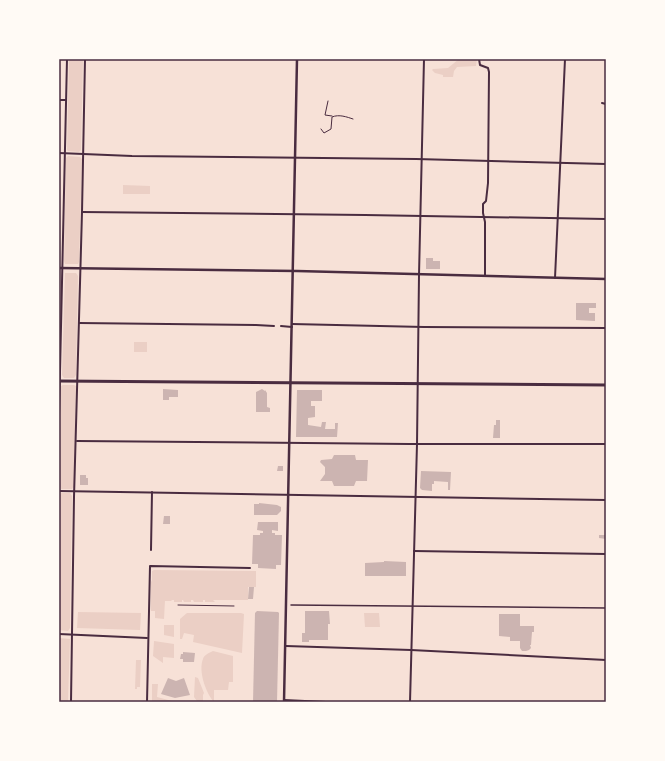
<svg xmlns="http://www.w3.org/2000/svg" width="665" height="761" font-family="Rubik,sans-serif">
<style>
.green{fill:#ebcfc5}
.building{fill:#ccb4b1}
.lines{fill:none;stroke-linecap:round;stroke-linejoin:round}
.path{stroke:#4a2c40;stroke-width:1}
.pedestrian{stroke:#4a2c40;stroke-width:1.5}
.minor{stroke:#4a2c40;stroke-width:2}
.tertiary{stroke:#4a2c40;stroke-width:2.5}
.secondary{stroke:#4a2c40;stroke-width:3}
.neatline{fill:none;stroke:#4a2c40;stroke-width:1.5}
</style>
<rect width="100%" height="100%" fill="#f7e1d7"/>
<g class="green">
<polygon points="69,59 83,59 81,150 79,152 68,151 67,150"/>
<polygon points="459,59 477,59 476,66 457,67 454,71 453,77 443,77 443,75 435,73 432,70 433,69 448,68"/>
<polygon points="68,156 80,157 82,159 79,262 78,264 65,264 64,261 66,158"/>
<polygon points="123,185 150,186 150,194 123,194"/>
<polygon points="65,273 76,273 78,276 76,375 74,378 64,378 62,375"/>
<rect x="134" y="342" width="13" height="10"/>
<polygon points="63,385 74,385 76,386 74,487 72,489 61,489 60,487 61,386"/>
<polygon points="61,493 70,493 72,496 70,628 68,631 59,630 60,495"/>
<polygon points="154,570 256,571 256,587 248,587 248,600 213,600 215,602 205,602 205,600 203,600 203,602 194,602 193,600 191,600 191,602 184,602 183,600 182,600 182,602 174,602 174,600 172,600 171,601 165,601 165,600 164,619 155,618 155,611 151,611 151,582 152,580 152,571"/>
<polygon points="78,612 141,613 140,630 77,628"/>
<polygon points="187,613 241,613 244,614 242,653 193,642 194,635 184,633 182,639 180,639 180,619"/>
<polygon points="364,613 379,613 380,627 365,627"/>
<polygon points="164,625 174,625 174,637 164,635"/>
<polygon points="59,638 70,639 68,702 59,702"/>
<polygon points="154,641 174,644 174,658 163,657 163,663 153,656"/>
<path d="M 213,651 L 233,656 L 233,682 L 229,682 L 228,690 L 214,690 L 214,702 C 206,693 198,671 203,659 C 204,655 209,653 213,651 Z"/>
<polygon points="136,660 141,660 140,687 137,687 137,689 135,689"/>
<polygon points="195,677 198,678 204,693 203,695 203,702 152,702 152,684 158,684 157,697 172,701 197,701 194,697"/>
</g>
<g class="building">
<polygon points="426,258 433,258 433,261 440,261 440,269 426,269"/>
<polygon points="576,303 596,303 596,308 589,308 589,313 595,313 595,321 576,320"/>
<polygon points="163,389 178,390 178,397 169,397 169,400 163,400"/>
<polygon points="262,389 265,391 265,390 267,393 267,407 270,408 270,412 256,412 256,392"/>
<polygon points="297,390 322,390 322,401 311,401 311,406 315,406 315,417 308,418 308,425 321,427 322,422 326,422 325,429 335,429 335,423 338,423 337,437 296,437"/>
<polygon points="496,420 500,420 500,438 493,438 494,425 496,425"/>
<polygon points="334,455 355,455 356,460 368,460 367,481 356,481 354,486 334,486 332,481 320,481 325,474 325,467 320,462 321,460 332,459"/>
<polygon points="278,466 283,466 283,471 277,471"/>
<polygon points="421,471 451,472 450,490 448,490 448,482 434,481 434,484 432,484 432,491 422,490 420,488"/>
<polygon points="80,475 86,475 86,478 88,478 88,485 80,485"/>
<polygon points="259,503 277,505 281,507 281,511 277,515 254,515 254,504 259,504"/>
<polygon points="164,516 170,516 170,524 163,524"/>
<polygon points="258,522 278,522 278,531 272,530 272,533 275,533 275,535 282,535 281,565 276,565 276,569 258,568 258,564 252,564 253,535 260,535 260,533 263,533 263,531 257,530"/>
<polygon points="599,535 606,535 606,539 599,538"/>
<polygon points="384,561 406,562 406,576 365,576 365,563 384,562"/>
<polygon points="249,587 254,587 253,599 248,599"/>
<polygon points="257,611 278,612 279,613 277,702 253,702 255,613"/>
<polygon points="305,611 329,611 330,624 328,624 328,640 309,640 309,642 302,642 302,633 305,633"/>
<polygon points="499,614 520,614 520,626 534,626 534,632 532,632 531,645 530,645 531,648 529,650 526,651 522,651 520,648 520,641 510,641 510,637 499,636"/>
<polygon points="183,652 195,653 194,662 183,662 183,659 180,659 181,654 183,654"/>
<polygon points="168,678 176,681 184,678 190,695 175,698 161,694"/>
</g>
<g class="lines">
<g class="path">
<polyline points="328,101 325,115 332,116"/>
<path d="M 321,129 L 324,133 L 331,129 L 332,117 C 339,114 347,117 353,119"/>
<polyline points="178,605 234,606"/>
</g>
<polyline class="pedestrian" points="291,605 606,608"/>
<g class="minor">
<polyline points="479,59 480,65 488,68 489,72 488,183 486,201 483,204 483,213 485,222 485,276"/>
<polyline points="59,100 66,100"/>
<polyline points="602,103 606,104"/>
<polyline points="59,153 132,156 416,159 606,164"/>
<polyline points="82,212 365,215 606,219"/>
<polyline points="555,278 565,59"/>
<polyline points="79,323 256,325 274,326"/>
<polyline points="292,324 424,327 606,328"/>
<polyline points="281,326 292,327"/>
<polyline points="59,416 67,59"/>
<polyline points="77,441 409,444 606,444"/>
<polyline points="59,491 606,500"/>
<polyline points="151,550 152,492"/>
<polyline points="414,551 606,554"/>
<polyline points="59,634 147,638"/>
<polyline points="286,646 411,650 606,660"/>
<polyline points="284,700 326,702"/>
<polyline points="71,702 74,497 82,212 85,59"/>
<polyline points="147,702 150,566 250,568"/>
<polyline points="410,702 417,444 419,275 424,59"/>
</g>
<g class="tertiary">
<polyline points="59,268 297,271 606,279"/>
<polyline points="284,702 297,59"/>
</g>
<polyline class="secondary" points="59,381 606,385"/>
</g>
<rect width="665" height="761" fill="none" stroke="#fffaf5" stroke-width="120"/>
<rect x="60" y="60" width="545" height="641" class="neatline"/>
</svg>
